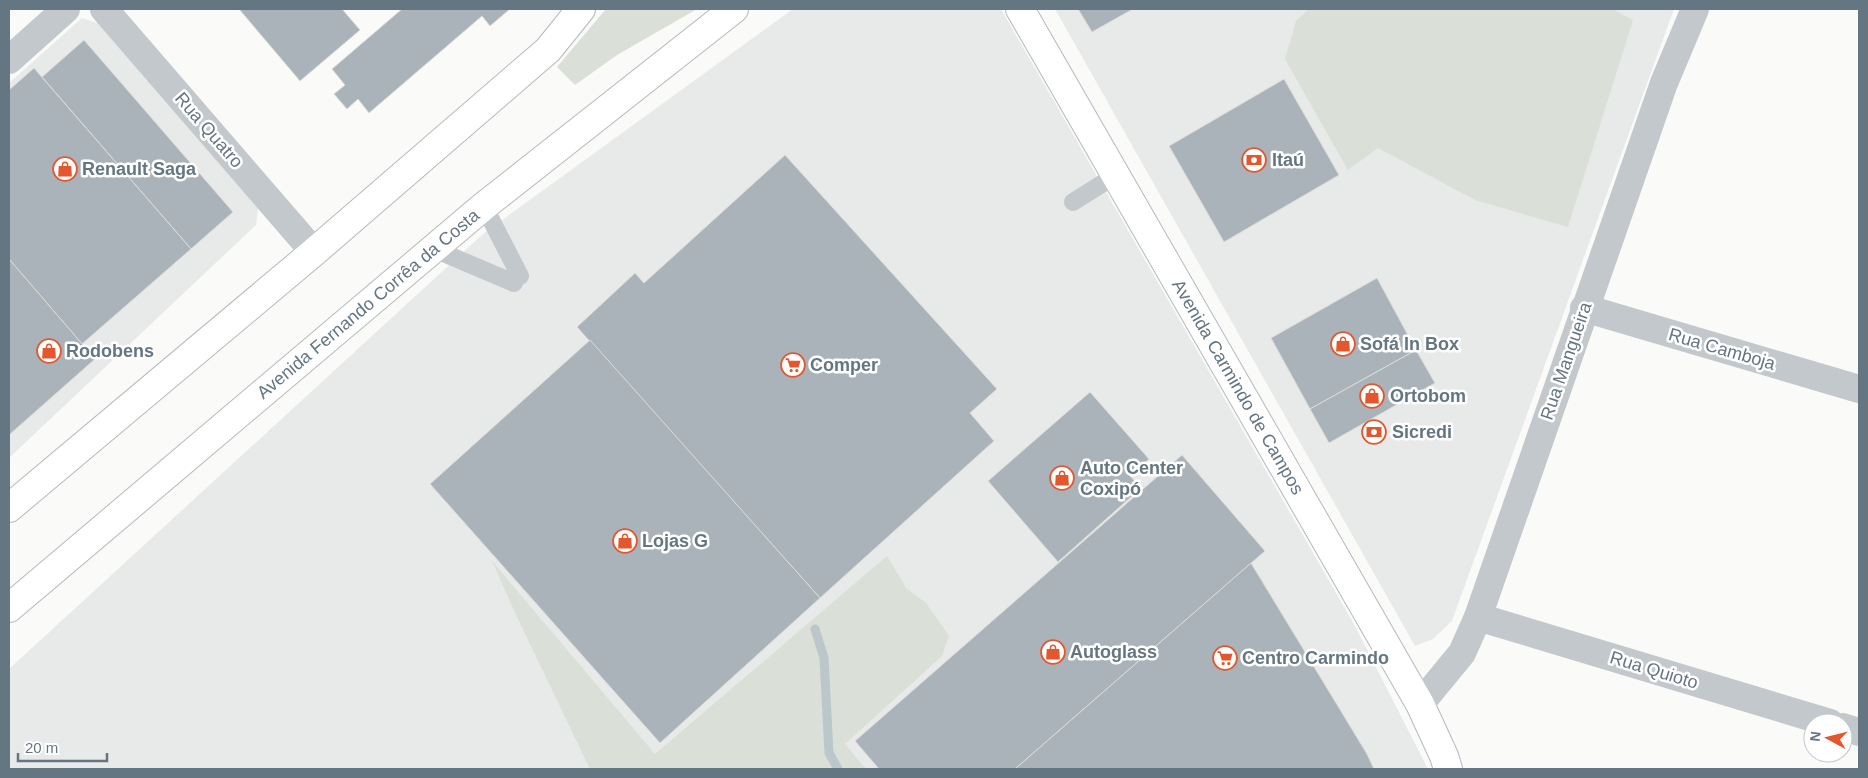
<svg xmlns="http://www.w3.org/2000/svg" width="1868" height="778" font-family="Helvetica,sans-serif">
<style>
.built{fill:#e8e9e9}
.green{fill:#dadfd7}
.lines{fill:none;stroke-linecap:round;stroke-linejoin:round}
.stream{stroke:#bbc7cb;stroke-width:9}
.building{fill:#aab3b9;stroke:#dcdcda}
.secondary-casing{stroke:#b3babf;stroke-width:30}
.trunk-casing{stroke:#b4b9bd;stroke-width:30}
.service{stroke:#c3c8cc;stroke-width:18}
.minor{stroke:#c3c8cc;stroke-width:28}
.secondary{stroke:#fff;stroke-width:28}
.trunk{stroke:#fff;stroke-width:28}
.labels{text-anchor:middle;stroke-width:5;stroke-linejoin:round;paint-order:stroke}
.street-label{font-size:18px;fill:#657683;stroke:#fff}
.poi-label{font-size:18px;font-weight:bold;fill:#657683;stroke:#fff;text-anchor:start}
</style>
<rect width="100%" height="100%" fill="#fafaf8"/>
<g class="built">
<polygon points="793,9 1001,9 1355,626 1428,769 9,769 9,669 483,234"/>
<polygon points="1055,9 1674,9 1452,621 1433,639 1415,646"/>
<polygon points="82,18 106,26 258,208 256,225 9,458 9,83"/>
</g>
<g class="green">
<polygon points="606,9 697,9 617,55 575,85 557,67"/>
<polygon points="1309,9 1612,9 1633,20 1568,227 1475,200 1378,148 1348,170 1285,59 1296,21"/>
<polygon points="887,556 906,588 926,603 949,636 942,656 845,744 866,769 590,769 517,617 492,561 655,754"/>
</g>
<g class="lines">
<polyline class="stream" points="815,629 824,658 829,753 838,769"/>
</g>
<g class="building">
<polygon points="239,9 342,9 360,30 300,81"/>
<polygon points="402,9 510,9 490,26 482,16 369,113 358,99 347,109 334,94 345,85 332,69"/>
<polygon points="1078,9 1133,9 1092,32"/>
<polygon points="84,40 233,212 191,249 42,77"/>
<polygon points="34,68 191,249 82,344 9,259 9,90"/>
<polygon points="1284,79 1339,175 1224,242 1169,146"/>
<polygon points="785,155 997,389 970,413 994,441 820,598 577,327 635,273 644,283"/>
<polygon points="9,259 95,359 9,435"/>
<polygon points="1377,278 1416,350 1310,409 1271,338"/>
<polygon points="590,340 820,598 660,743 430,484"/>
<polygon points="1416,350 1435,383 1329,443 1310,409"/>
<polygon points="1090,392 1149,459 1130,476 1141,488 1058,562 988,481"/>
<polygon points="1182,455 1265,551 1015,769 879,769 855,741"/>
<polygon points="1251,563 1367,754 1374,769 1015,769"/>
</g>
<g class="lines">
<g class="secondary-casing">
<polyline id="secondary" points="1020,9 1420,704 1444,756 1448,769"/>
</g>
<g class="trunk-casing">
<g id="trunk">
<polyline points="9,508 314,252 548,50 581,9"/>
<polyline points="9,608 484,206 734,9"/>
</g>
</g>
<g class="service">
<polyline points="1073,202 1116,175"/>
<polyline points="484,206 520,276"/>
<polyline points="434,249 514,283"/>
</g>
<g class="minor">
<polyline points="104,9 314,252"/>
<polyline points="9,60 66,9"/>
<polyline points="1584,308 1859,389"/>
<polyline points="1478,617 1830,723"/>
<polyline points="1420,704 1462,653 1478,617 1664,83 1695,9"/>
<polyline points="1843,727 1859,732"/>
</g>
<use href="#secondary" class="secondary"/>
<use href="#trunk" class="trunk"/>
</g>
<defs>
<g id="bank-ring" transform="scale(1.25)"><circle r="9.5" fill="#fff" stroke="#e4572e" stroke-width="1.5"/><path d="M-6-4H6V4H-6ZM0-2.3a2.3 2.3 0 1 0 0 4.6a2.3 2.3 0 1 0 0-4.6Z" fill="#e4572e"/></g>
<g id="shop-ring" transform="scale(1.25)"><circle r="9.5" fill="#fff" stroke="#e4572e" stroke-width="1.5"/><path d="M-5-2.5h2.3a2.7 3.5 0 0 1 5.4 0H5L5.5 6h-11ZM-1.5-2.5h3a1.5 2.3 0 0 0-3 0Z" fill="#e4572e"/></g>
<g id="supermarket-ring" transform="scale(1.25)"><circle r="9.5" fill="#fff" stroke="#e4572e" stroke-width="1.5"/><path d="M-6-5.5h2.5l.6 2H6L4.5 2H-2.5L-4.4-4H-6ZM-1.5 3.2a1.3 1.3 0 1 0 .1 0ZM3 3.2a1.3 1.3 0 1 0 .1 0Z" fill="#e4572e"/></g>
</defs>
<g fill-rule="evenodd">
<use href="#bank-ring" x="1254" y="160"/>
<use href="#shop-ring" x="65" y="169"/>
<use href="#shop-ring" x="1343" y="344"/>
<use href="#shop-ring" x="49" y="351"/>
<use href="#supermarket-ring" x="793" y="365"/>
<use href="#shop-ring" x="1372" y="396"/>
<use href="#bank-ring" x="1374" y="432"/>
<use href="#shop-ring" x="1062" y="478"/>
<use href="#shop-ring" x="625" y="541"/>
<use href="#shop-ring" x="1053" y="652"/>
<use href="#supermarket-ring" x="1225" y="658"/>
</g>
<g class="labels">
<g class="street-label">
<text transform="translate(209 130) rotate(49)" y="6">Rua Quatro</text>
<text transform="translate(368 304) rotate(-40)" y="6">Avenida Fernando Corrêa da Costa</text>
<text transform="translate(1722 349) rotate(16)" y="6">Rua Camboja</text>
<text transform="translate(1566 361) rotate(-71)" y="6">Rua Mangueira</text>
<text transform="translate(1238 387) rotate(60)" y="6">Avenida Carmindo de Campos</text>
<text transform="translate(1654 670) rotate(17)" y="6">Rua Quioto</text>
</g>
<g class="poi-label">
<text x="1272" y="166">Itaú</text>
<text x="82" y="175">Renault Saga</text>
<text x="1360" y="350">Sofá In Box</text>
<text x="66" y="357">Rodobens</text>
<text x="810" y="371">Comper</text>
<text x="1390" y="402">Ortobom</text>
<text x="1392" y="438">Sicredi</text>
<text x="1080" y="474">Auto Center<tspan x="1080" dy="21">Coxipó</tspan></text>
<text x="642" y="547">Lojas G</text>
<text x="1070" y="658">Autoglass</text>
<text x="1242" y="664">Centro Carmindo</text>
</g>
</g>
<rect width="1868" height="778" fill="none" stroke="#657683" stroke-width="20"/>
<g transform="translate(1828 738) rotate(277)"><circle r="24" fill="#ffffff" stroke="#c1c8cd"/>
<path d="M0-4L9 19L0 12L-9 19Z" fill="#e4572e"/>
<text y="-8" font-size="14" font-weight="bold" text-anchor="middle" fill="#657683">N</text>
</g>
<path d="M18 753v8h89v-8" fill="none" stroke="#657683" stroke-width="2.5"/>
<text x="25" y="753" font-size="15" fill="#657683" stroke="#ffffff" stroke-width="4" paint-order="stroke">20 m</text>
</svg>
